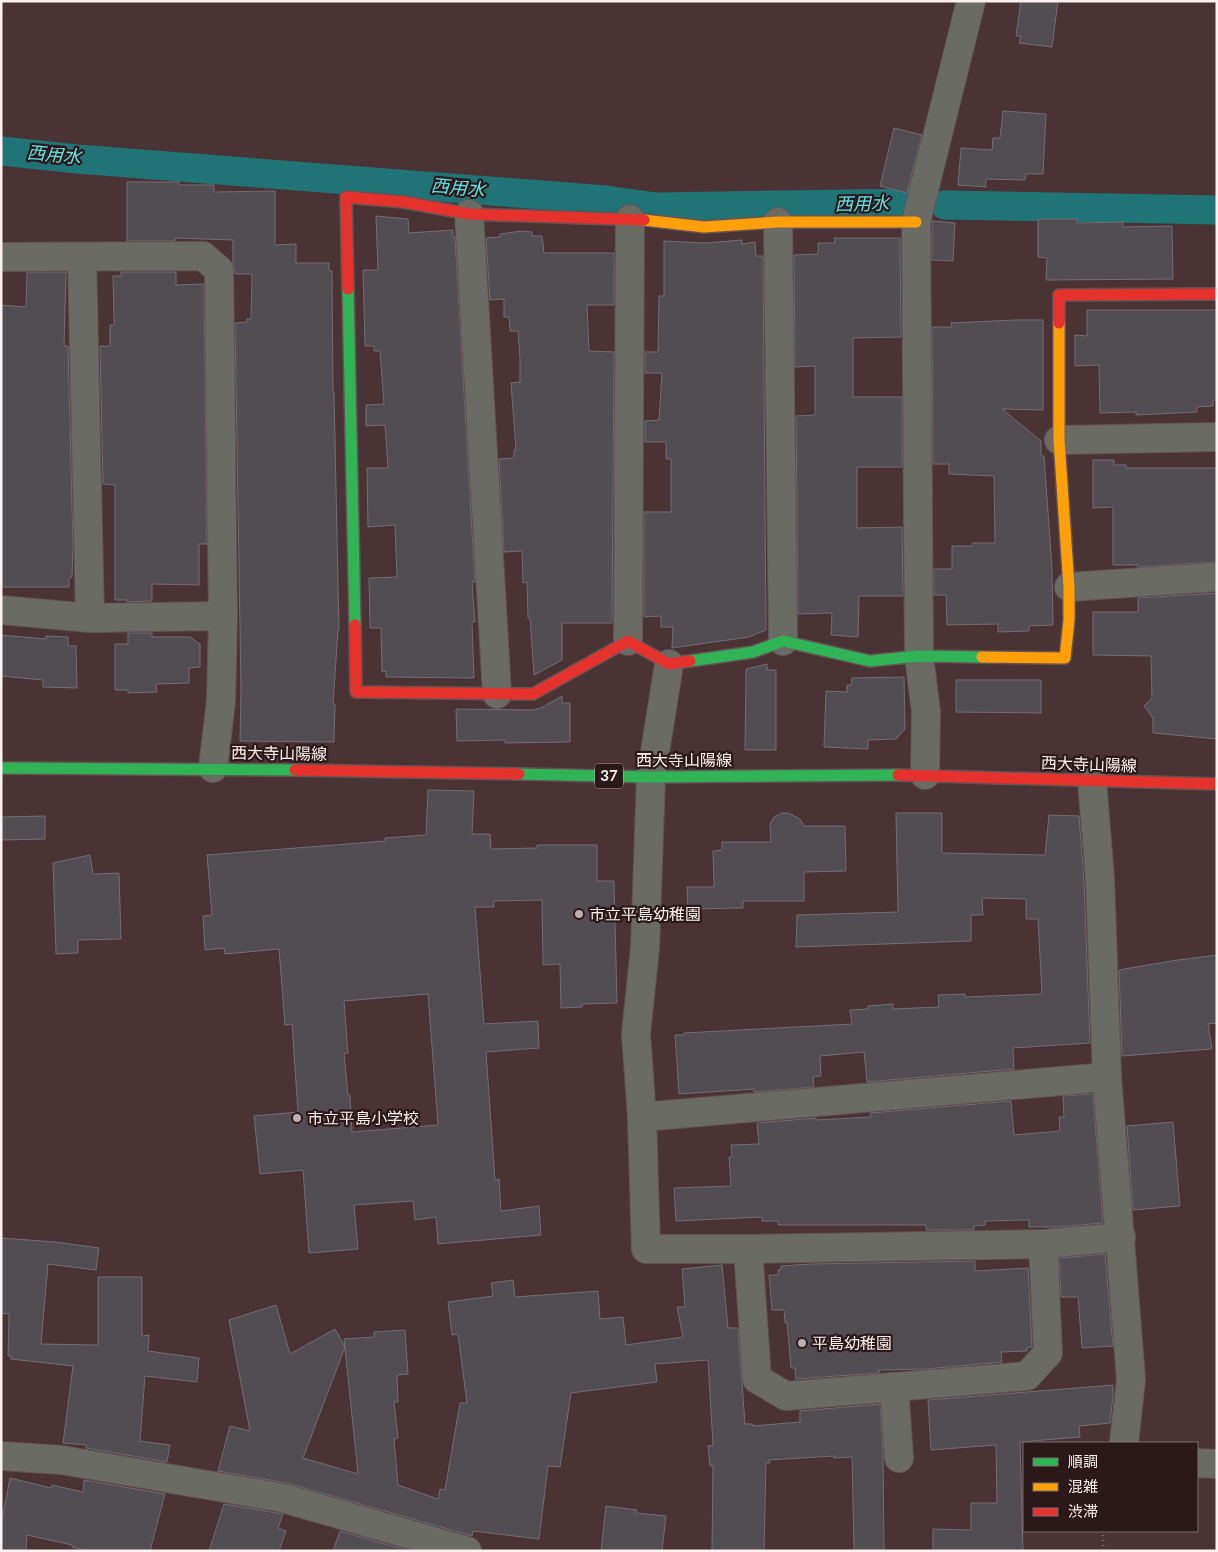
<svg xmlns="http://www.w3.org/2000/svg" width="1218" height="1552" font-family="Lato,'Noto Sans JP',sans-serif">
<style>
.lines{fill:none;stroke-linecap:round;stroke-linejoin:round}
.canal{stroke:#207476;stroke-width:29}
.building{fill:#524c53;stroke:#726d75;fill-rule:evenodd}
.street-casing{stroke:#645354;stroke-width:30}
.fast-casing{stroke:#645354;stroke-width:14}
.slow-casing{stroke:#645354;stroke-width:14}
.jam-casing{stroke:#645354;stroke-width:14}
.path{stroke:#716d6a;stroke-width:3;stroke-dasharray:1 4;stroke-linecap:butt}
.street{stroke:#6b6b65;stroke-width:28}
.fast{stroke:#30b455;stroke-width:11}
.slow{stroke:#ff9f0a;stroke-width:11}
.jam{stroke:#e5322d;stroke-width:11}
.poi-dot{fill:#bdaeaf;stroke:#2b191a;stroke-width:2}
.labels{text-anchor:middle;stroke-width:4.5;stroke-linejoin:round;paint-order:stroke}
.shield{fill:#2b191a;stroke:#bdb0b0;stroke-width:1}
.shield-label{font-size:15px;font-weight:bold;fill:#fcf1f1}
.street-label{font-size:16px;fill:#fcf1f1;stroke:#2b191a}
.poi-label{font-size:16px;fill:#fcf1f1;stroke:#2b191a;text-anchor:start}
.water-label{font-size:18px;font-style:italic;fill:#61e2e4;stroke:#2b191a}
</style>
<rect width="100%" height="100%" fill="#493334"/>
<g class="lines">
<g class="canal">
<polyline points="1,151 77,159 606,200 656,207 915,203"/>
<polyline points="945,205 1217,210"/>
</g>
</g>
<g class="building">
<polygon points="1021,1 1058,1 1052,47 1019,43 1021,36 1016,36"/>
<polygon points="1003,111 1046,114 1043,174 1026,174 1025,180 986,179 986,187 958,185 961,148 992,150 993,138 1000,138"/>
<polygon points="894,128 922,135 907,193 880,186"/>
<polygon points="127,182 179,182 179,185 214,185 214,192 275,191 275,245 296,244 296,263 329,263 329,271 332,271 333,392 334,392 339,630 338,630 333,704 335,704 334,742 240,741 241,689 235,323 247,322 247,319 251,319 252,274 235,274 233,263 233,240 175,238 175,241 127,241"/>
<polygon points="376,216 408,219 409,233 453,230 453,237 455,237 475,582 472,582 475,622 472,622 474,678 386,677 386,671 382,672 381,628 370,628 369,578 397,577 395,525 368,527 367,468 388,468 385,425 366,426 366,405 384,404 380,351 374,351 374,346 365,346 363,270 378,270"/>
<polygon points="1038,219 1077,219 1077,223 1123,222 1123,227 1172,226 1173,279 1046,280 1047,258 1038,257"/>
<polygon points="932,221 955,223 953,261 932,260"/>
<polygon points="522,231 532,232 532,236 542,236 544,253 614,253 614,305 587,305 589,351 614,352 612,623 562,623 562,660 534,675 530,618 528,618 527,582 523,583 522,551 504,552 499,459 514,458 514,450 516,450 511,383 520,382 520,359 518,331 510,331 509,317 504,317 504,299 490,300 486,238 500,237 500,234"/>
<polygon points="834,238 900,238 901,337 853,338 853,397 902,397 902,467 857,467 857,528 902,527 903,596 859,596 858,637 831,635 832,613 798,614 796,416 815,415 815,366 795,367 794,255 818,254 818,243 835,243"/>
<polygon points="742,240 742,244 755,242 756,256 763,256 766,630 749,637 672,648 673,627 661,627 661,616 644,617 644,512 671,512 671,459 666,459 666,442 645,442 645,421 659,420 662,373 645,373 645,352 658,352 659,296 664,296 664,241 705,243"/>
<polygon points="27,272 66,272 64,346 68,346 73,546 72,577 69,578 69,587 1,587 1,305 26,307"/>
<polygon points="121,272 176,272 176,285 204,284 207,544 199,544 199,585 152,584 152,601 127,602 127,600 115,600 115,485 103,484 100,346 110,346 110,325 114,325 113,276 121,276"/>
<polygon points="1087,310 1217,310 1217,400 1213,400 1213,406 1197,407 1197,412 1136,415 1136,412 1100,413 1099,365 1075,366 1075,335 1087,336"/>
<polygon points="1015,320 1043,320 1043,410 1002,409 1041,441 1041,456 1044,456 1052,568 1053,625 1029,626 1029,631 998,632 998,624 947,625 946,595 934,595 934,569 952,569 952,546 972,546 973,543 995,543 994,476 949,474 949,464 933,464 932,327 952,327 951,323"/>
<polygon points="1093,460 1114,460 1114,465 1126,465 1126,468 1217,468 1217,562 1138,567 1138,565 1113,565 1113,507 1093,508"/>
<polygon points="1217,593 1217,739 1153,733 1153,718 1144,706 1152,698 1151,656 1093,655 1093,612 1138,612 1138,598"/>
<polygon points="128,633 152,633 152,637 190,637 200,644 200,667 189,668 189,683 156,684 157,692 128,693 128,690 115,690 115,644 128,644"/>
<polygon points="1,635 46,639 46,636 68,637 68,646 76,646 77,688 43,687 43,680 1,676"/>
<polygon points="767,664 767,670 776,670 776,750 745,750 746,669"/>
<polygon points="904,677 905,729 896,739 868,740 868,749 824,747 826,691 847,692 847,685 851,685 852,678"/>
<polygon points="956,680 1041,680 1041,713 956,712"/>
<polygon points="562,696 562,703 570,703 570,742 505,743 505,740 457,741 456,709 533,710 541,708"/>
<path d="M 428,790 L 474,791 L 472,834 L 490,834 L 491,849 L 537,848 L 537,845 L 597,845 L 597,881 L 614,881 L 617,1003 L 582,1004 L 582,1007 L 561,1008 L 560,964 L 543,965 L 542,900 L 494,901 L 494,907 L 475,907 L 484,1024 L 538,1021 L 539,1048 L 486,1052 L 495,1180 L 499,1179 L 501,1211 L 539,1206 L 541,1235 L 438,1244 L 436,1217 L 415,1220 L 413,1201 L 354,1205 L 358,1249 L 309,1253 L 303,1170 L 260,1174 L 254,1116 L 298,1112 L 292,1024 L 285,1025 L 279,949 L 225,954 L 224,948 L 205,950 L 203,916 L 212,915 L 207,855 L 385,841 L 385,838 L 426,835 ZM 428,994 L 438,1125 L 352,1132 L 350,1095 L 348,1095 L 344,1054 L 348,1053 L 344,1001 Z"/>
<polygon points="782,813 788,813 800,819 804,826 845,826 846,871 804,872 804,901 743,901 743,908 688,909 687,887 714,887 713,851 722,850 722,842 771,842 770,824 774,817"/>
<polygon points="896,813 942,813 942,853 1045,855 1049,815 1079,816 1084,880 1090,1043 1013,1048 1014,1069 867,1082 864,1052 820,1056 821,1076 813,1077 814,1087 754,1092 754,1089 679,1094 675,1035 684,1035 684,1033 852,1024 850,1010 868,1009 868,1006 893,1004 893,1009 939,1007 938,995 965,994 965,997 1042,994 1038,919 1026,919 1026,899 982,898 983,915 971,915 971,941 796,947 797,915 898,912"/>
<polygon points="45,816 45,839 1,840 1,817"/>
<polygon points="90,855 93,874 119,873 121,939 78,940 78,953 56,954 53,863"/>
<polygon points="1217,955 1217,1023 1208,1024 1212,1049 1122,1056 1119,970 1171,961"/>
<polygon points="1093,1094 1103,1223 1057,1227 1029,1227 1029,1220 985,1221 985,1225 974,1226 974,1230 926,1230 926,1225 778,1225 778,1221 762,1221 762,1217 676,1221 674,1188 731,1186 729,1157 732,1157 731,1145 759,1144 757,1123 816,1118 816,1120 871,1117 870,1113 1011,1101 1014,1135 1060,1131 1059,1117 1064,1117 1063,1096"/>
<polygon points="1173,1122 1180,1206 1133,1210 1127,1126"/>
<polygon points="1,1238 56,1242 99,1248 96,1270 48,1264 41,1344 98,1345 98,1277 142,1277 142,1336 149,1335 148,1351 199,1358 197,1382 145,1376 140,1441 170,1445 167,1462 86,1448 86,1445 63,1443 73,1366 11,1359 11,1356 8,1356 9,1314 1,1313"/>
<polygon points="1105,1254 1113,1346 1082,1348 1078,1297 1061,1297 1059,1258"/>
<polygon points="975,1261 975,1271 1028,1268 1032,1347 1027,1348 1027,1351 1001,1352 1002,1362 926,1369 879,1370 879,1373 796,1379 795,1368 791,1368 787,1322 785,1323 784,1310 772,1310 769,1275 778,1275 778,1270 781,1269 781,1266 810,1264"/>
<polygon points="722,1265 728,1328 738,1328 745,1424 753,1424 753,1426 800,1422 800,1411 880,1404 883,1450 884,1551 854,1551 852,1457 834,1458 834,1456 769,1460 770,1463 766,1463 764,1551 712,1551 713,1466 710,1466 708,1446 713,1445 708,1360 655,1364 657,1382 571,1393 560,1467 548,1466 539,1539 473,1531 472,1536 287,1483 218,1471 230,1426 250,1431 229,1320 276,1305 290,1354 335,1329 345,1347 303,1458 358,1474 344,1339 374,1337 374,1332 405,1330 408,1374 397,1375 398,1402 394,1402 398,1438 394,1439 398,1485 438,1499 440,1489 445,1490 460,1403 467,1403 458,1334 452,1335 448,1302 493,1296 491,1283 513,1280 515,1297 598,1291 600,1319 623,1317 626,1345 683,1337 677,1307 685,1307 682,1269"/>
<polygon points="1113,1385 1113,1396 1110,1423 1079,1426 1080,1437 1020,1442 1023,1551 933,1551 933,1529 971,1530 971,1503 997,1503 996,1445 931,1450 928,1400"/>
<polygon points="10,1478 51,1488 52,1485 83,1492 84,1480 165,1494 150,1551 89,1551 72,1547 72,1545 27,1535 26,1551 1,1551 1,1525"/>
<polygon points="224,1504 283,1514 278,1528 286,1531 279,1551 209,1551"/>
<polygon points="606,1506 637,1510 636,1513 666,1516 662,1551 601,1551"/>
<polygon points="340,1531 410,1551 333,1551"/>
</g>
<g class="lines">
<g class="street-casing">
<g id="street">
<polyline points="469,214 497,694"/>
<polyline points="778,222 783,641"/>
<polyline points="1,257 203,256 219,270 223,616 90,618 1,610"/>
<polyline points="82,257 90,618"/>
<polyline points="1059,440 1217,437"/>
<polyline points="1069,587 1217,577"/>
<polyline points="628,641 630,219"/>
<polyline points="669,664 651,777 645,948 636,1034 642,1117 646,1249 748,1249 1043,1244 1121,1237"/>
<polyline points="213,768 221,701 223,616"/>
<polyline points="925,775 926,712 919,656 916,222 971,1"/>
<polyline points="1092,781 1100,879 1107,1077 1131,1379 1124,1443"/>
<polyline points="642,1117 1107,1077"/>
<polyline points="748,1249 757,1379 786,1396 1027,1376 1048,1353 1043,1244"/>
<polyline points="894,1387 899,1458"/>
<polyline points="1,1456 62,1460 283,1498 467,1551"/>
<polyline points="1197,1463 1217,1464"/>
</g>
</g>
<g class="fast-casing">
<g id="fast">
<polyline points="348,289 355,625"/>
<polyline points="690,661 753,652 783,641 870,661 919,656 982,657"/>
<polyline points="1,768 295,770"/>
<polyline points="519,774 651,777 898,775"/>
</g>
</g>
<g class="slow-casing">
<g id="slow">
<polyline points="644,220 704,227 778,222 916,222"/>
<polyline points="982,657 1065,658 1069,620 1069,587 1059,440 1059,323"/>
</g>
</g>
<g class="jam-casing">
<g id="jam">
<polyline points="348,289 346,197 404,202 469,214 644,220"/>
<polyline points="1059,323 1059,295 1217,294"/>
<polyline points="355,625 356,692 533,694 628,641 669,664 690,661"/>
<polyline points="295,770 519,774"/>
<polyline points="898,775 1217,784"/>
</g>
</g>
<polyline class="path" points="1103,1551 1103,1531"/>
<use href="#street" class="street"/>
<use href="#fast" class="fast"/>
<use href="#slow" class="slow"/>
<use href="#jam" class="jam"/>
</g>
<g class="poi-dot">
<circle cx="579" cy="914" r="5"/>
<circle cx="297" cy="1118" r="5"/>
<circle cx="802" cy="1343" r="5"/>
</g>
<g class="labels">
<rect class="shield" x="595" y="763.5" width="28" height="25" rx="4"/>
<g class="shield-label">
<text x="609" y="781">37</text>
</g>
<g class="street-label">
<text transform="translate(279 753) rotate(1)" y="6">西大寺山陽線</text>
<text x="684" y="766">西大寺山陽線</text>
<text transform="translate(1089 764) rotate(2)" y="6">西大寺山陽線</text>
</g>
<g class="poi-label">
<text x="589" y="920">市立平島幼稚園</text>
<text x="307" y="1124">市立平島小学校</text>
<text x="812" y="1349">平島幼稚園</text>
</g>
<g class="water-label">
<text transform="translate(54 155) rotate(5)" y="6">西用水</text>
<text transform="translate(458 188) rotate(5)" y="6">西用水</text>
<text transform="translate(862 204) rotate(-1)" y="6">西用水</text>
</g>
</g>
<rect width="1218" height="1552" fill="none" stroke="#fcf1f1" stroke-width="5"/>
<rect x="1023" y="1442" width="175" height="90" fill="#2b191a" stroke="#7f6f70"/>
<rect x="1033" y="1458" width="25" height="8" fill="#30b455" stroke="#7f6f70"/>
<text x="1068" y="1467" font-size="15" fill="#fcf1f1">順調</text>
<rect x="1033" y="1483" width="25" height="8" fill="#ff9f0a" stroke="#7f6f70"/>
<text x="1068" y="1492" font-size="15" fill="#fcf1f1">混雑</text>
<rect x="1033" y="1508" width="25" height="8" fill="#e5322d" stroke="#7f6f70"/>
<text x="1068" y="1517" font-size="15" fill="#fcf1f1">渋滞</text>
</svg>
